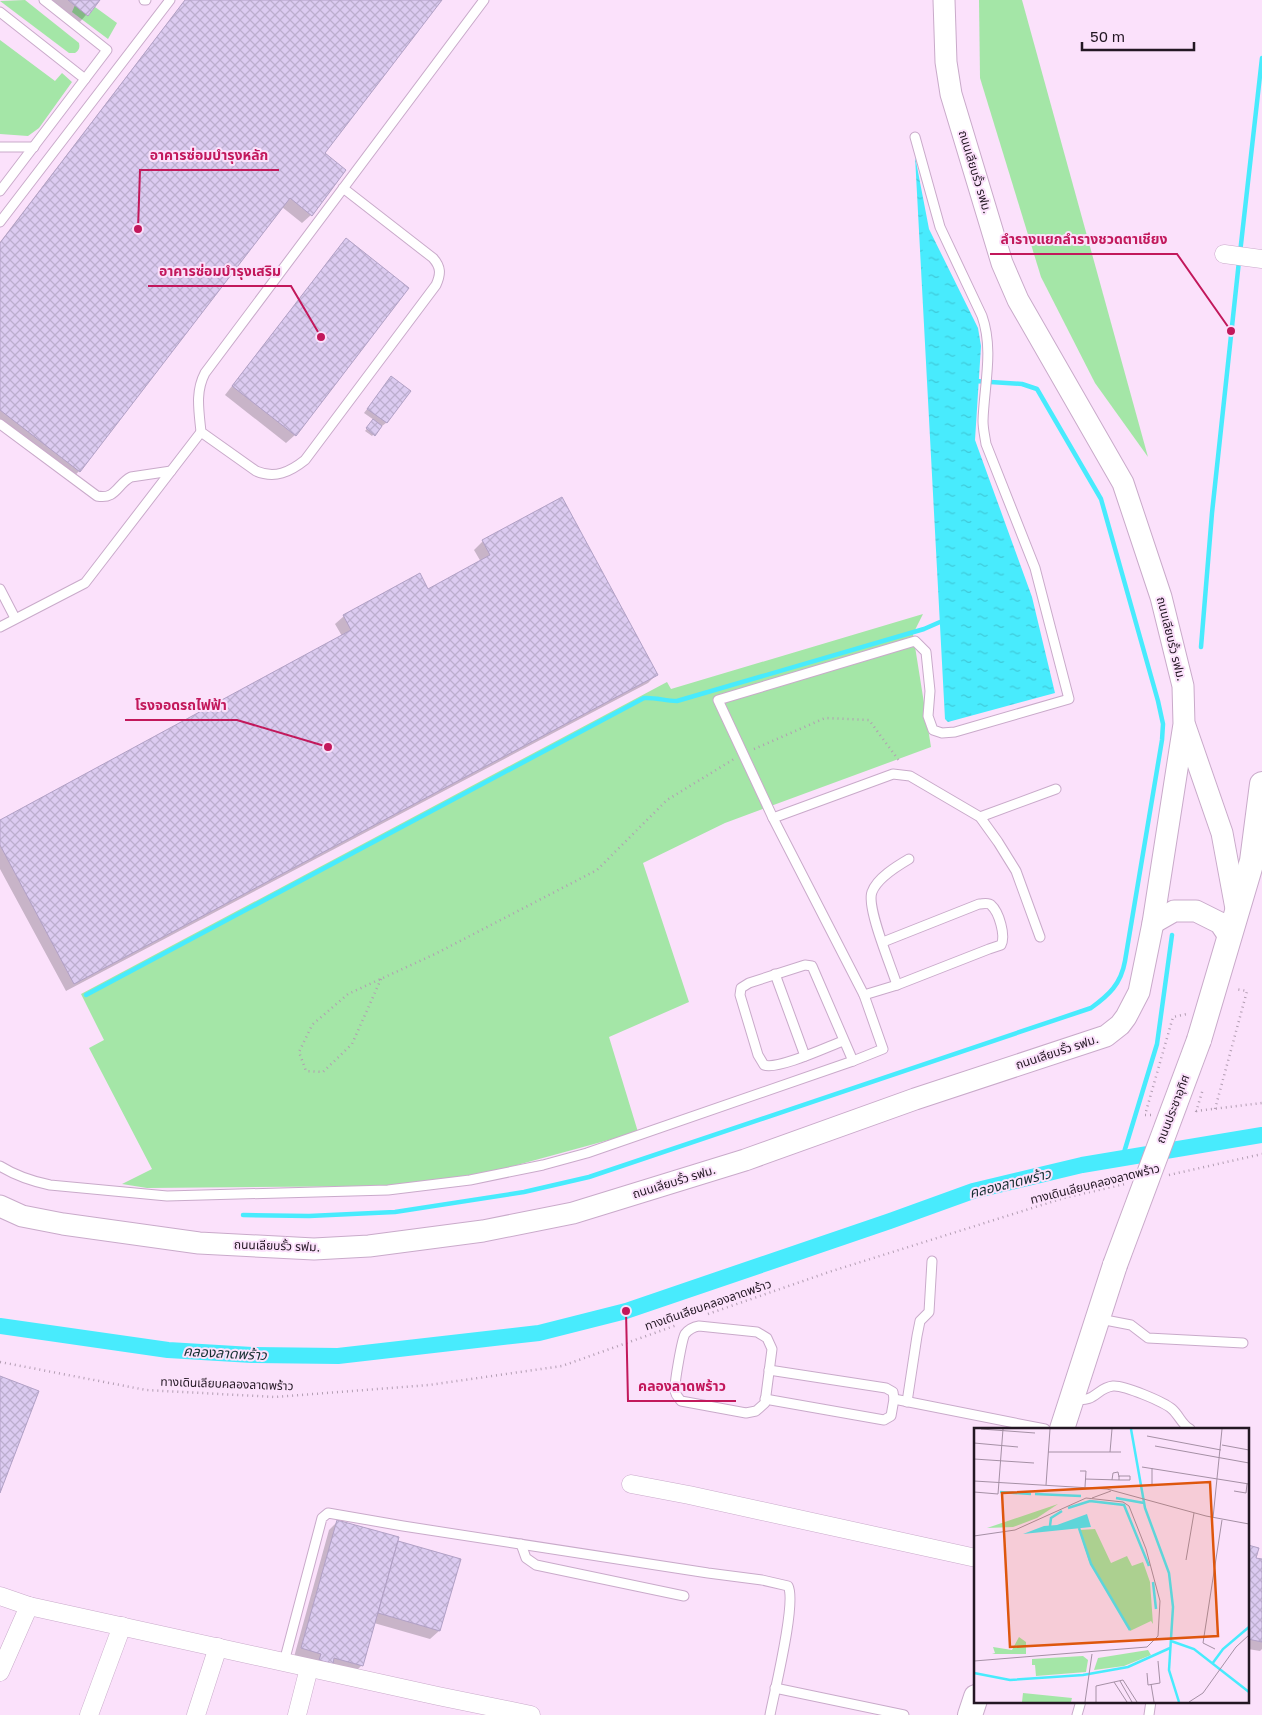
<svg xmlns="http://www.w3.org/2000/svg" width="1262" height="1715" font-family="'Golos Text','Noto Sans Thai',sans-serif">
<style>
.green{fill:#a4e6a7}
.water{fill:url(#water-ripples)}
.shadow{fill:#0003}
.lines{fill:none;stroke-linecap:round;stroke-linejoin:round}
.stream{stroke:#48ebfd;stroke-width:4.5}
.canal{stroke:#48ebfd;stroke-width:16}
.building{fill:url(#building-cross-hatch);stroke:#b1a0c5}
.service-casing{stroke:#c9aaca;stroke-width:11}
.minor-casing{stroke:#c9aaca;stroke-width:19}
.tertiary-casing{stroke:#c9aaca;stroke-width:23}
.secondary-casing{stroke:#c9aaca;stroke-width:26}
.path{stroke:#b29db2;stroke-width:2.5;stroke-dasharray:1 4;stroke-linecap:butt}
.service{stroke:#fff;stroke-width:9}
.minor{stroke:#fff;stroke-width:18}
.tertiary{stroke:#fff;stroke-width:21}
.secondary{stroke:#fff;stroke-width:24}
.secondary-bridge-casing{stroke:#c9aaca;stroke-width:26;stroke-linecap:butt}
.secondary-bridge{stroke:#fff;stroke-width:24}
.labels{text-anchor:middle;stroke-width:4;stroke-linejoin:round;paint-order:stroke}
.street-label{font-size:12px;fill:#231723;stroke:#fbe1fb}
.water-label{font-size:14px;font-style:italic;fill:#163033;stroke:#fbe1fb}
.inset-river{fill:none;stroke:#48ebfd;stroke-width:2.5}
.inset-road{fill:none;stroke:#a590a5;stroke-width:1}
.view{fill:#de560d;fill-opacity:0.15;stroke:#de560d;stroke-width:2.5}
.inset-edge{fill:none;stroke:#231723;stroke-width:2.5}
.leader{fill:none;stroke:#c2185b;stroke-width:2}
.callout-dot{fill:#c2185b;stroke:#fbe1fb;stroke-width:2}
.callout-label{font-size:14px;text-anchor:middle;font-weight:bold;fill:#c2185b;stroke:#fbe1fb;stroke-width:4;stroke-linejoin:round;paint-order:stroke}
</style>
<defs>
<pattern id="water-ripples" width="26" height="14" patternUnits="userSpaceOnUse" patternTransform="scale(1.25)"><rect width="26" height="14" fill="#48ebfd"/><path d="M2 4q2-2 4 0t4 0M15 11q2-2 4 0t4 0" fill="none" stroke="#3fc9d9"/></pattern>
<pattern id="building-cross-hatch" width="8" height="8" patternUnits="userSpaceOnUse" patternTransform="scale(1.25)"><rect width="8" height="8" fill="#dccbf1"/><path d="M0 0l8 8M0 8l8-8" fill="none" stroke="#bcaece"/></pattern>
</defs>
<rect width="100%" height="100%" fill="#fbe1fb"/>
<g class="green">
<path d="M 25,0 L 79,43 C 80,48 79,50 75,53 L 69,53 L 0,1 Z"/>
<polygon points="979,0 1022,0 1148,457 1095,383 1041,277 980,78"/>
<polygon points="75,5 88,16 95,7 117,23 108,39 72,12"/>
<polygon points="0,40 55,81 62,73 72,82 39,128 28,136 0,134"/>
<polygon points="923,614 913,634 931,747 725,823 643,863 689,1002 609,1037 638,1132 470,1178 389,1186 147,1188 122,1184 152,1169 89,1048 104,1040 81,994 667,682 671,689"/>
</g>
<polygon class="water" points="915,156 929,229 978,328 981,346 975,440 1032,597 1055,693 948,722 945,719"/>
<g class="shadow">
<polygon points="49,0 99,0 79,23"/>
<polygon points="185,0 441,0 323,153 311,215 302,223 282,207 79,471 71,480 0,425 0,242"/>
<polygon points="346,240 295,435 286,443 225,395 338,249"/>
<polygon points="388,382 409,391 386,423 382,426 381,426 372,436 365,431 374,420 364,413"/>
<polygon points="483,541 657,674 648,683 66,991 0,869 0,821 342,636 335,624 344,616 428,590 481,562 474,550"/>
<polygon points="338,1521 397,1541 459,1559 439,1631 430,1639 374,1623 362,1665 353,1674 294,1657 329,1530"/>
<polygon points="1248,1547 1255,1559 1262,1561 1262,1649 1260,1651 1248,1649"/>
</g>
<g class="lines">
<g class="stream">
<polyline points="1240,253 1262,58"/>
<polyline points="1201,647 1212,513 1239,261"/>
<path d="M 86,995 L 644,698 C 655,697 665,701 677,701 L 924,629 L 940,622"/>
<polyline points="1122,1159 1157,1044 1172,935"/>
<path d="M 243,1215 L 309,1216 L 395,1212 L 524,1192 L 589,1177 L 1091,1008 C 1109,995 1121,984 1125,961 L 1162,740 L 1163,724 L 1158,701 L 1101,499 L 1037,389 L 1022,384 L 975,381"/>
</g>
<polyline class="canal" points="0,1326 168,1350 252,1355 338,1356 539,1333 626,1311 890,1221 973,1191 1082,1165 1262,1135"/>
</g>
<g class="building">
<polygon points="68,0 100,0 88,16"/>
<polygon points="185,0 442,0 325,153 346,170 312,216 290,198 80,472 0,410 0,243"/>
<polygon points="346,238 409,288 296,436 232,386"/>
<polygon points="391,376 411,391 387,423 367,409"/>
<polygon points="373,419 382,426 375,436 366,428"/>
<polygon points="562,497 658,675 74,984 0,845 0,820 351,630 343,615 420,573 428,589 490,555 482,540"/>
<polygon points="0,1376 39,1391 0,1493"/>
<polygon points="337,1520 399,1537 363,1666 334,1658 333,1664 319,1660 321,1654 301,1648"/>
<polygon points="398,1541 461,1559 440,1631 378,1613"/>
<polygon points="1248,1545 1259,1548 1256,1558 1262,1559 1262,1642 1248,1639"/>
</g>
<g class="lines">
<g class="service-casing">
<g id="service">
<polyline points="44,0 107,50 85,79"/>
<polyline points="144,0 146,0"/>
<polyline points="0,12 85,79 0,191"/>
<polyline points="0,147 34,147"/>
<path d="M 343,188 L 433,258 C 441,267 441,274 436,285 L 305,460 C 290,472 275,479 256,471 L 201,432 C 199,411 195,392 205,373 L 484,0"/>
<polyline points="0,222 170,0"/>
<path d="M 0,424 L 97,496 C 116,500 117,484 131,477 L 171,471"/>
<polyline points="0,589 15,618"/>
<polyline points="0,627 85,583 201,432"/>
<polyline points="980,817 1056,789"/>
<polyline points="773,818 893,774 910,776 980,817 998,842 1016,871 1040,937"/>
<polyline points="775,974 805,1056"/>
<path d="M 897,985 C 891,966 866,907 872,892 C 877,878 897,866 909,859"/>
<path d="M 864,995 L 897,985 L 989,949 L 1001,945 C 1006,936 999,912 991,905 C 988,902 983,904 979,904 L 883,942"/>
<path d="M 843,1041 C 827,1047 778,1070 764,1065 L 758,1055 L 740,995 L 741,988 L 749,983 L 805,965 L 812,966 L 853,1061"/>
<path d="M 0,1166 C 16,1176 31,1181 50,1185 L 167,1196 L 388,1190 L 470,1180 L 543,1165 L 587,1153 L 853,1061 L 883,1049 L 864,995 L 773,818 L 718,700 L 915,641 L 926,652 L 930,691 L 928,716 L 933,730 L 942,733 L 955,732 L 1069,699 L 1035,568 L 986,444 C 985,437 983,429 983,421 C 984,386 994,350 982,316 L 940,227 L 915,137"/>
<polyline points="1100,1319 1131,1325 1148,1338 1243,1343"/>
<path d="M 699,1326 L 757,1332 L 767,1338 L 772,1349 L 765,1403 L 756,1411 L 746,1413 L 681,1401 C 679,1398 676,1396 675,1391 C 674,1384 682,1339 685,1334 C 689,1329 693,1327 699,1326 Z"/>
<polyline points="765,1399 884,1420 891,1416 894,1399 893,1392 886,1388 769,1370"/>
<polyline points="894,1399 1045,1429"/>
<path d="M 1074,1399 C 1096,1403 1096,1388 1113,1386 C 1124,1385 1164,1402 1172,1409 C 1179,1415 1182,1425 1190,1429"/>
<polyline points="907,1402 917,1336 920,1321 929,1312 932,1261"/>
<polyline points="521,1544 526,1558 536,1565 684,1596"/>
<path d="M 284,1662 L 322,1518 L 328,1513 L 403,1526 L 708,1573 L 762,1580 L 788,1586 C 797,1602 774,1693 770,1715"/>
<polyline points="775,1688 904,1715"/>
<polyline points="1077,1715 1081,1701"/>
<polyline points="1149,1715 1151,1701"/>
</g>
</g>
<g class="minor-casing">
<g id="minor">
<polyline points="1224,254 1262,259"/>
<polyline points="631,1484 689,1495 976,1558"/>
<polyline points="0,1596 29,1606 438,1696 531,1715"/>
<polyline points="0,1672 29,1606"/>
<polyline points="89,1715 122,1626"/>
<polyline points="196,1715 218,1647"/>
<polyline points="297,1715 309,1668"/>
</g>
</g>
<g class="tertiary-casing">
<g id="tertiary">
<polyline points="1185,726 1222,833 1237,914"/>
<polyline points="1153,923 1174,911 1196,911 1220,923 1230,938"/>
<polyline points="0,1206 22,1216 63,1224 199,1243 314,1249 369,1246 483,1231 573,1213 745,1160 915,1099 1106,1036 1120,1025 1126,1017 1139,992 1153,923 1184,724 1183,686 1161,597 1123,483 1018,300 1002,263 951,94 946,62 944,0"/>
</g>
</g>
<g class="secondary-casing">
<g id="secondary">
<polyline points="1199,1040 1252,861 1262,784"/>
<polyline points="1062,1429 1115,1265"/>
<polyline points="970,1715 976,1697"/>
</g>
</g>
<g class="path">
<polyline points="754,749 825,718 869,720 900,762"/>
<polyline points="381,979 352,1044 323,1072 306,1071 299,1052 312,1025 348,994 435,954 597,870 667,800 734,759"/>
<polyline points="1215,1109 1247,991 1235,989"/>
<polyline points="1196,1111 1262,1103"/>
<polyline points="1196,1112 1203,1089"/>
<polyline points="1151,1115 1145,1115 1173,1017 1187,1014"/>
<polyline points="1169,1175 1262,1154"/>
<polyline points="708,1314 829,1272 1064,1198 1125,1184"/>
<polyline points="0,1362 146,1390 275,1397 429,1385 562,1366 677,1325"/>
</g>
<use href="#service" class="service"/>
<use href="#minor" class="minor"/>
<use href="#tertiary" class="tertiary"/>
<use href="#secondary" class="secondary"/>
<g class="secondary-bridge-casing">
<polyline id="secondary-bridge" points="1115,1265 1199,1040"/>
</g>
<use href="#secondary-bridge" class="secondary-bridge"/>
</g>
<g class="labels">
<g class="street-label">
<text transform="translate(975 172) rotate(73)" y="4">ถนนเลียบรั้ว รฟม.</text>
<text transform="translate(1171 639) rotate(76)" y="4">ถนนเลียบรั้ว รฟม.</text>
<text transform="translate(1057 1052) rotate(-18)" y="4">ถนนเลียบรั้ว รฟม.</text>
<text transform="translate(1173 1109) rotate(-69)" y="4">ถนนประชาอุทิศ</text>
<text transform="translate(674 1182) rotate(-17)" y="4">ถนนเลียบรั้ว รฟม.</text>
<text transform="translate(1095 1184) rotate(-14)" y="4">ทางเดินเลียบคลองลาดพร้าว</text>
<text transform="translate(277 1246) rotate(2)" y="4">ถนนเลียบรั้ว รฟม.</text>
<text transform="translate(708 1305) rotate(-19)" y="4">ทางเดินเลียบคลองลาดพร้าว</text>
<text transform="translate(227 1384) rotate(2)" y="4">ทางเดินเลียบคลองลาดพร้าว</text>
</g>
<g class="water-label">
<text transform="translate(1010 1183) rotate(-14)" y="5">คลองลาดพร้าว</text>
<text transform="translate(225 1353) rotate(3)" y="5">คลองลาดพร้าว</text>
</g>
</g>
<g transform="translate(974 1428)">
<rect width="275" height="275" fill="#fbe1fb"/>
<path d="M 84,76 L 63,90 L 39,99 L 13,100 ZM 121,101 L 137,135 L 153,128 L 158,138 L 169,134 L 176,154 L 179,196 L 177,193 L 156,203 L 115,133 L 105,102 ZM 45,209 L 52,214 L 52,226 L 18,226 L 21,225 L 19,219 L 38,222 ZM 109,228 L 114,232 L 112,244 L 62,248 L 61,237 L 58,237 L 58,231 ZM 49,265 L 98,270 L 97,274 L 48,274 Z" fill="#a4e6a7"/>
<path d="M 174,222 L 177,227 L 150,238 L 120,242 L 124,230 Z" fill="#a4e6a7"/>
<path d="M 113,86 L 117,99 L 49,106 L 70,98 L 83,97 Z" fill="#48ebfd"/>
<path class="inset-river" d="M 157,1 L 171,80 L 195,145 L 199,179 L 195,242 L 205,274M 26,64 L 57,66M 61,66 L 107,68M 142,70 L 170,75M 94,80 L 116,73 L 150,77 L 175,138M 76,98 L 77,90 L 88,83M 105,100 L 117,136 L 156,202M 179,154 L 182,181M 197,213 L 220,221 L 275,264M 238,236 L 249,221 L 275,199M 0,245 L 36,252 L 109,247 L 154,239 L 196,220"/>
<path class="inset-road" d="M 7,1 L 61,5M 173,8 L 247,22M 0,15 L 44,19M 248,17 L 275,22M 181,18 L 275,35M 74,24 L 147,24M 136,24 L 138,1M 0,31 L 60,35M 168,39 L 275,56M 178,40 L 178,56M 106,43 L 112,43 L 111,59M 111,51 L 145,52 L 156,52 L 156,48 L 145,48 L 145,52M 138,52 L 139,45 L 144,44 L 145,49M 0,53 L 133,61 L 232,88 L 275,96M 72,57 L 76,1M 260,63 L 272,65 L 273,56M 0,64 L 24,66 L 29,1M 118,70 L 137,63M 239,90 L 248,1M 0,108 L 41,102 L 112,70 L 149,74 L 155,78 L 172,121 L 186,173 L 184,208 L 173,219 L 0,233M 212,132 L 220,85M 241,221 L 229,215 L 248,92M 173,245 L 174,257 L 186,255 L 184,233M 146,253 L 158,274M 140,254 L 153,274M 177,256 L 180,274M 111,274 L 118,226M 122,274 L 122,258 L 149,252 L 163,274M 215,274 L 229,265 L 262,219 L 275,207"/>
<path class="view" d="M 236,54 L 244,208 L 36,219 L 28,65 Z"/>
<rect width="275" height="275" class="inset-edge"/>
</g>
<path class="leader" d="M138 229L140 170H279M1231 331L1177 254H990M321 337L291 286H148M328 747L237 720H125M626 1311L628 1401H736"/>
<g class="callout-dot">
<circle cx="138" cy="229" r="5"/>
<circle cx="1231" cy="331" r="5"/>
<circle cx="321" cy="337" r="5"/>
<circle cx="328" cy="747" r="5"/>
<circle cx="626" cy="1311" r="5"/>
</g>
<g class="callout-label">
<text x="209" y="160">อาคารซ่อมบำรุงหลัก</text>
<text x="1084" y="244">ลำรางแยกลำรางชวดตาเชียง</text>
<text x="220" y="276">อาคารซ่อมบำรุงเสริม</text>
<text x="181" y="710">โรงจอดรถไฟฟ้า</text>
<text x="682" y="1391">คลองลาดพร้าว</text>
</g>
<path d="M1082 42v8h112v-8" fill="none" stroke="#231723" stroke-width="2.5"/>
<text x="1090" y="42" font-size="15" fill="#231723" stroke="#fbe1fb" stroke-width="4" paint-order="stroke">50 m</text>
</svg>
